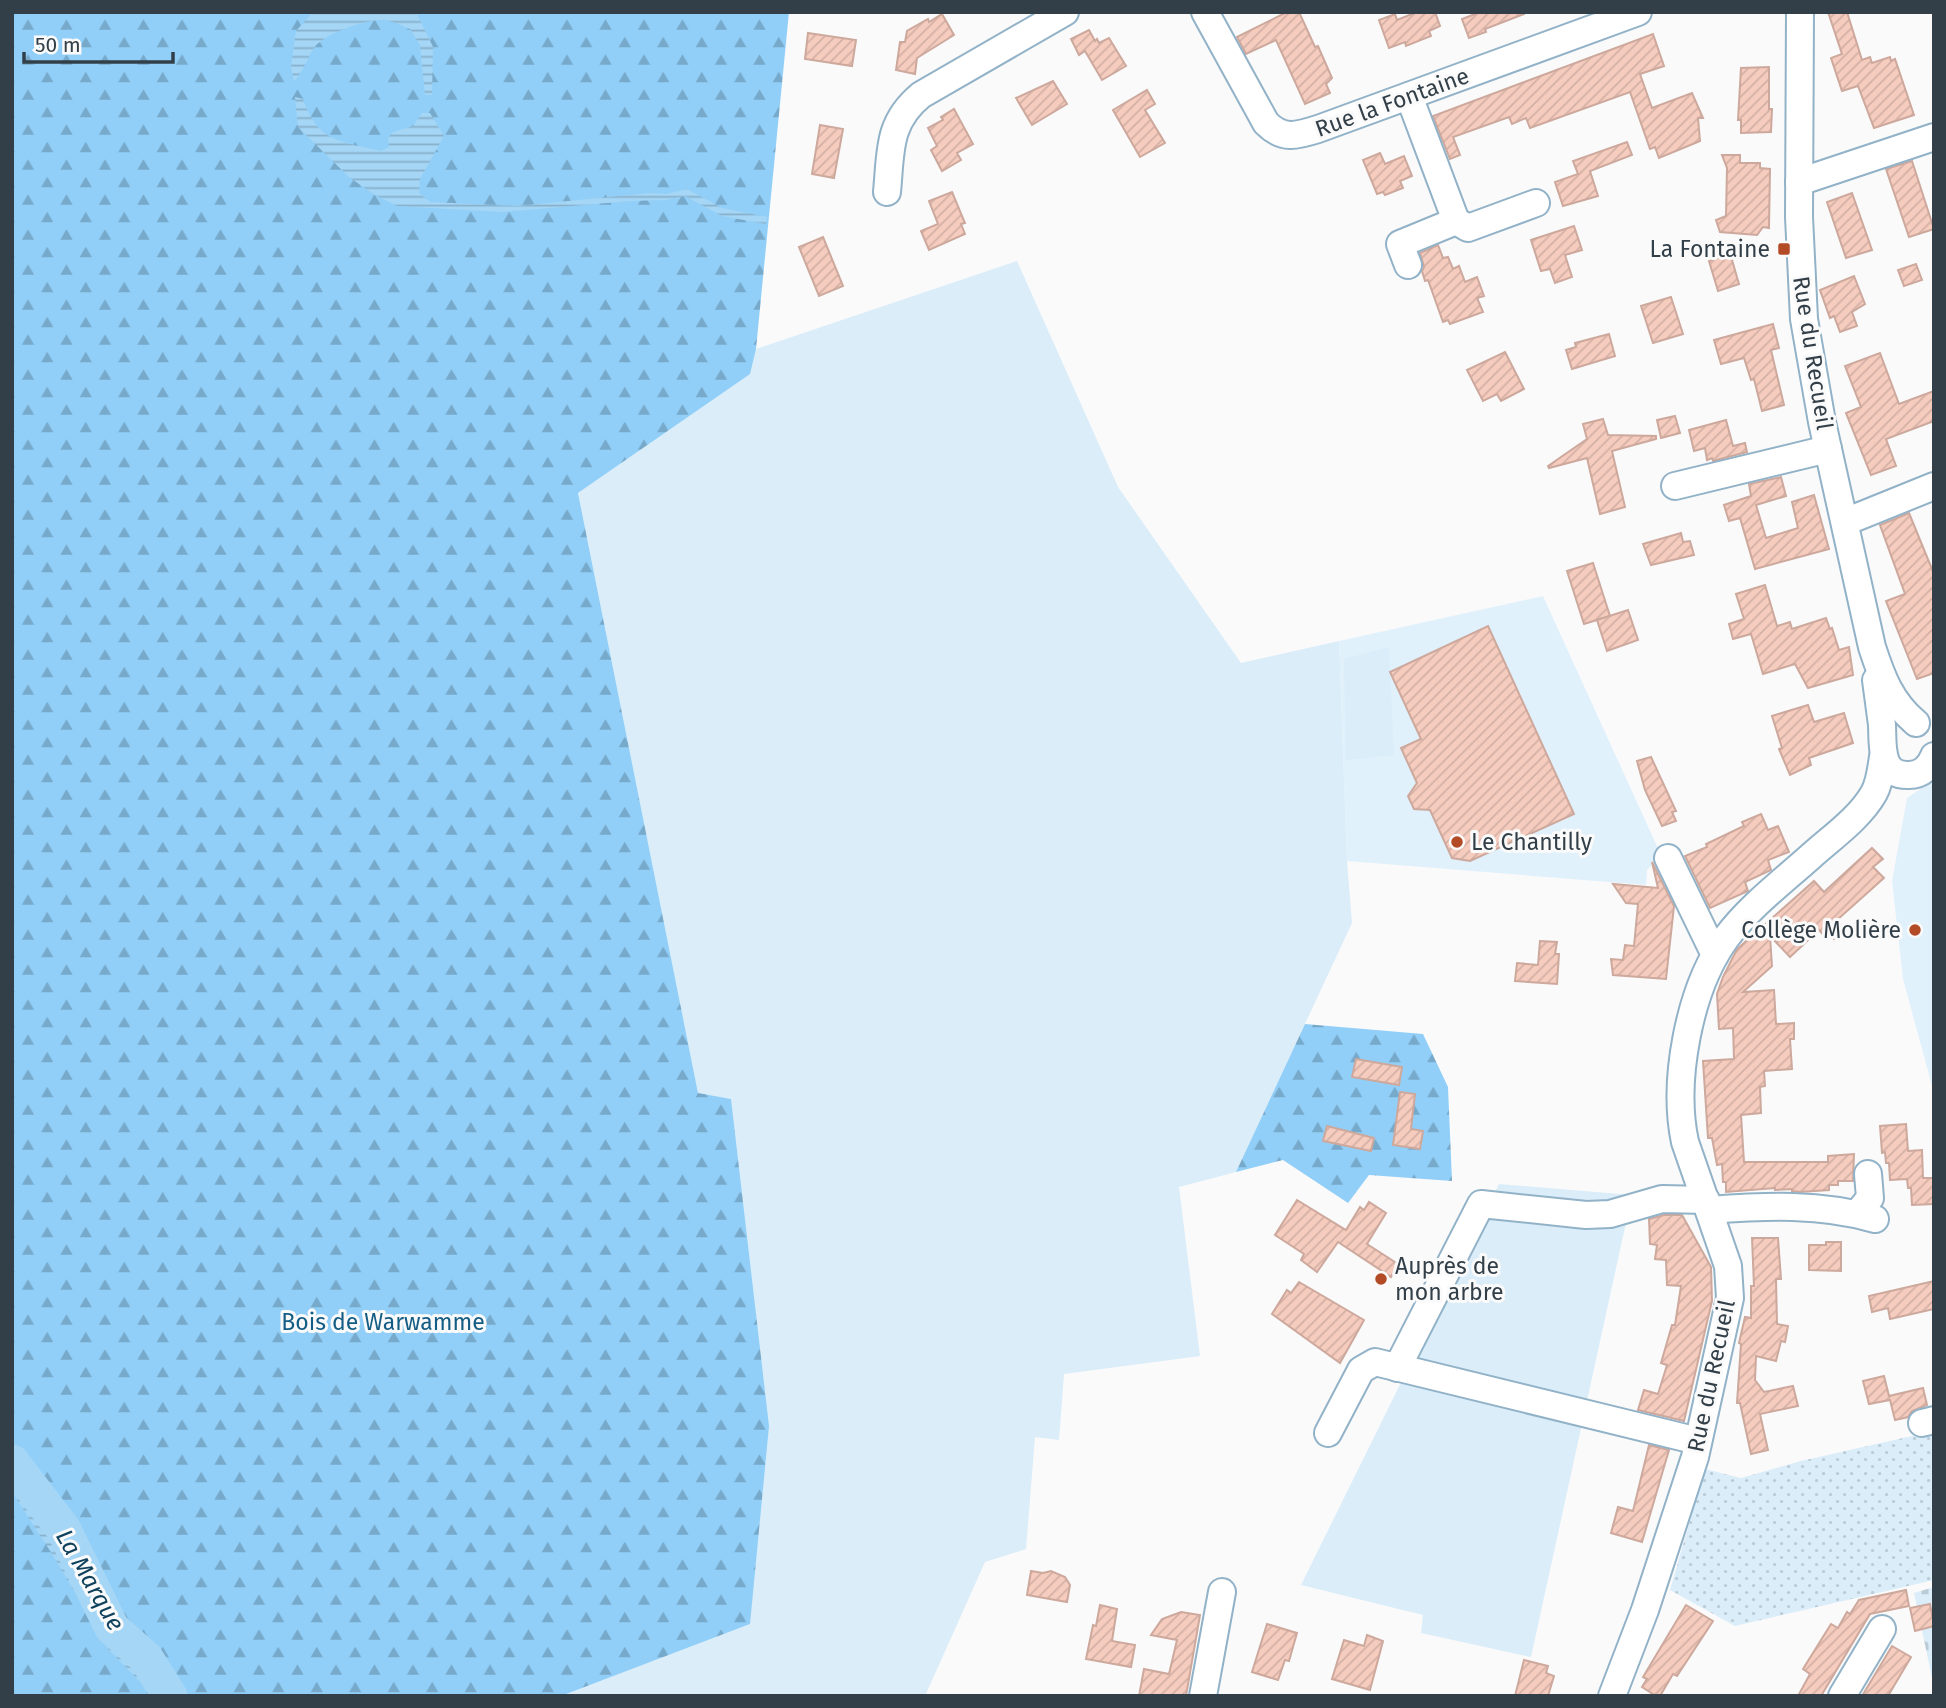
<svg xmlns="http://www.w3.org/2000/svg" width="1946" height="1708" font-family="'Fira Sans',sans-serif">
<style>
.built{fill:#e1f1fc}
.green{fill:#daedf9}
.forest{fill:url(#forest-firs)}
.cemetery{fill:url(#cemetery-stones)}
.park{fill:url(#park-dots)}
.water{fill:url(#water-rules)}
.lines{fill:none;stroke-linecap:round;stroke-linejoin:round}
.river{stroke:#a5d6f6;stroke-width:35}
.building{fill:url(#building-hatch);stroke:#cda89c;stroke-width:2}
.minor-casing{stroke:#92b2c8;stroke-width:30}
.minor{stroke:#fff;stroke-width:26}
.poi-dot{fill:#b24b26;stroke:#fafafa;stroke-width:2.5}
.labels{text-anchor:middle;stroke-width:6;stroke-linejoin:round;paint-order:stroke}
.street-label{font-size:23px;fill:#323f48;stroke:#fafafa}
.poi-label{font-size:23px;fill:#323f48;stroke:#fafafa;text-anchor:end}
.park-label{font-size:23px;fill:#145d84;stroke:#fafafa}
.water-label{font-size:24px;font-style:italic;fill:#10415c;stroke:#fafafa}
</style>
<defs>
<pattern id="forest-firs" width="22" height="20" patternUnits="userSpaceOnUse" patternTransform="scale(1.75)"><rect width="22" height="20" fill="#91cff8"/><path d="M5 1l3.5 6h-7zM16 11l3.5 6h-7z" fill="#77a9cb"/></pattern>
<pattern id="cemetery-stones" width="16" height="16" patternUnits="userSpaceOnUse" patternTransform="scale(1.75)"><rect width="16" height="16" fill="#daedf9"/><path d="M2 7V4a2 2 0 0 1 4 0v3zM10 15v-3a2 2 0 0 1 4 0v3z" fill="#bcccd7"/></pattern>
<pattern id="park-dots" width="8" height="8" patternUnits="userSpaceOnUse" patternTransform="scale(1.75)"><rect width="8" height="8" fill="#daedf9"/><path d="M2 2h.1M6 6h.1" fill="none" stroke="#bcccd7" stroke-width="1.8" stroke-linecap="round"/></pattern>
<pattern id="water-rules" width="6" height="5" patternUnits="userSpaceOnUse" patternTransform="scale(1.75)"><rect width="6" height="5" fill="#a5d6f6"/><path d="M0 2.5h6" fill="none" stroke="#87afc9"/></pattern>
<pattern id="building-hatch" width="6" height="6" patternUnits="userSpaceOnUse" patternTransform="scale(1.75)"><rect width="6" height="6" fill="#f6ccbe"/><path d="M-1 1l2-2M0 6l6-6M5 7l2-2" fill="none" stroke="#d3b0a5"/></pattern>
</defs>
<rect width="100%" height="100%" fill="#fafafa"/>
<g class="built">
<polygon points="1543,596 1661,855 1647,870 1646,885 1347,861 1339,641"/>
<polygon points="1934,780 1934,1093 1903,979 1892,881 1907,798"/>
</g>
<g class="green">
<polygon points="1017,261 1118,487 1241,663 1339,641 1347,861 1352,923 1236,1172 1179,1187 1200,1356 1064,1374 1059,1440 1035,1437 1026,1549 985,1562 925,1696 561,1696 750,1624 731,1099 698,1094 578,493 749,374 756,349"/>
<polygon points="1389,647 1394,755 1346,760 1344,659"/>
<polygon points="1499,1184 1632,1195 1531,1657 1421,1633 1423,1615 1301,1585"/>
</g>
<g class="forest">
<polygon points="12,12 789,12 756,349 750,374 578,493 698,1093 731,1099 769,1426 750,1624 561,1696 12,1696"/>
<polygon points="1305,1024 1423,1034 1448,1087 1452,1181 1369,1175 1348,1203 1283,1160 1236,1172"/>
</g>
<polygon class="cemetery" points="1934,1587 1934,1687 1914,1593"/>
<polygon class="park" points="1934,1431 1934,1580 1735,1626 1670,1590 1705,1469 1741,1478 1801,1461"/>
<g class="water">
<path d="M 313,12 L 416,12 L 433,47 L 432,95 L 425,95 L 420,45 L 410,29 C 402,26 393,21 384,20 C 367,19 324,33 314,48 C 306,60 305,69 294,81 L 291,67 L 296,31 Z"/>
<path d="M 295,97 L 303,99 C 318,143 340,141 381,151 L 389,147 L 388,138 L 393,132 L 413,126 L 422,113 L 430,113 L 444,136 L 420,179 L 419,193 L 430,202 L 517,206 L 650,193 L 666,194 L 687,189 L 722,208 L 767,217 L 766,224 L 722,216 L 685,196 L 666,200 L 630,201 L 503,212 L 397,206 L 375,195 L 349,177 L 298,127 Z"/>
<polygon points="12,1471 62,1544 106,1626 143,1655 164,1696 148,1696 142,1684 108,1649 54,1557 12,1492"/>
</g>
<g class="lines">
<polyline class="river" points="12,1462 64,1530 112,1628 146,1658 170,1696"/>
</g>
<g class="building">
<polygon points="1287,12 1299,12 1315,47 1318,46 1332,78 1326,84 1330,93 1305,104 1276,40 1246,54 1237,37"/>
<polygon points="1417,12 1435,12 1440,26 1429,31 1431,36 1406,46 1405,42 1389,48 1379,20 1395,14 1397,20"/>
<polygon points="1480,12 1524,12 1524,14 1485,29 1486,32 1469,38 1462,19"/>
<polygon points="1828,12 1847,12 1862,60 1870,57 1872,63 1890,57 1891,61 1895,59 1914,115 1874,128 1858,86 1842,91 1831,58 1842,54"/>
<polygon points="942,14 954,35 917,58 915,74 896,70 900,42 905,42 907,31 928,19 929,22"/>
<polygon points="1089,30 1095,41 1097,39 1099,43 1109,38 1126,66 1102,80 1085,51 1079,55 1071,39"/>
<polygon points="808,33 856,40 852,66 805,59"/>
<polygon points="1653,34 1664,66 1640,74 1652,108 1692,93 1703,118 1698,118 1700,141 1659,158 1655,147 1650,149 1630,92 1530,128 1526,118 1512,124 1509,117 1453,137 1460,155 1450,159 1433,116"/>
<polygon points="1769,67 1769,109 1772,109 1771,132 1741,133 1741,120 1738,120 1741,68"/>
<polygon points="1053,81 1067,104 1032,125 1016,98"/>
<polygon points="1147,90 1155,104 1145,110 1165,143 1140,157 1113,110"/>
<polygon points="954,109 973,144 957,153 961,160 942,171 931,150 937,146 928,128 943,120 941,117"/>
<polygon points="820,125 843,129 834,178 812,174"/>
<polygon points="1627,142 1632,155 1590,171 1598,196 1563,206 1555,182 1578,174 1573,161"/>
<polygon points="1380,153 1385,164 1404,156 1412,176 1400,181 1403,188 1385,195 1383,192 1377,194 1363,160"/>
<polygon points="1722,155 1740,155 1740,163 1760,163 1760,168 1770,169 1769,228 1763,227 1757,235 1720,232 1716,220 1726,216 1727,168"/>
<polygon points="1912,161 1934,229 1909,237 1886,169"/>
<polygon points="952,192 965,223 961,224 965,234 929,250 921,231 938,224 929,201"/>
<polygon points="1852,193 1872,250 1846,258 1827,202"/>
<polygon points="1574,226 1582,250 1565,255 1572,277 1555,283 1550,269 1541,271 1531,240"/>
<polygon points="823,237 843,286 819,296 799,247"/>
<polygon points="1438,245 1443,258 1448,257 1453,269 1459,266 1465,282 1477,277 1484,296 1477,298 1483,312 1450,324 1448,320 1443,322 1428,280 1425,281 1422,271 1424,267 1420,253"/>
<polygon points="1730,253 1739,284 1718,291 1709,261"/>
<polygon points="1916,264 1922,280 1904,286 1898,270"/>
<polygon points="1854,276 1865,304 1852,312 1857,326 1840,332 1834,316 1830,318 1820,290"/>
<polygon points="1671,297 1683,334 1653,343 1641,306"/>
<polygon points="1773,324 1779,348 1771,350 1784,405 1762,411 1754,379 1751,380 1744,358 1721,364 1714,340"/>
<polygon points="1609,334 1615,356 1572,369 1566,350 1576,347 1575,343"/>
<polygon points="1505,352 1524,389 1501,401 1497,394 1483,401 1467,370"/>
<polygon points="1880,353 1899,404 1934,391 1934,421 1886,439 1896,466 1871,475 1846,413 1861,407 1845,366"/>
<polygon points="1675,416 1680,433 1661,438 1657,420"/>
<polygon points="1603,419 1608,435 1656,436 1656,439 1612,451 1625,507 1600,514 1587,458 1549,468 1548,466 1587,439 1583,424"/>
<polygon points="1726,420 1733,446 1745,443 1747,452 1713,461 1712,458 1707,460 1705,448 1694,451 1689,430"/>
<polygon points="1781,477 1786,496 1756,505 1766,538 1798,528 1792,502 1814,495 1829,549 1755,569 1740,518 1729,521 1724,505 1751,496 1749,484"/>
<polygon points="1909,513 1934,574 1934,673 1917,679 1886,601 1905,594 1880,525"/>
<polygon points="1681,533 1683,542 1690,541 1694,555 1651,565 1643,544"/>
<polygon points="1593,563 1610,616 1584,624 1567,571"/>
<polygon points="1765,585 1777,626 1790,622 1792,629 1826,618 1830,629 1832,628 1839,650 1849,647 1853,675 1808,688 1795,664 1763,674 1751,634 1733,639 1729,624 1744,619 1736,594"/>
<polygon points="1628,610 1638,640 1607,651 1597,620"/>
<polygon points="1488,626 1574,814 1470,861 1452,858 1430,810 1414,809 1408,796 1417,783 1401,748 1421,739 1390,672"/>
<polygon points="1808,705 1814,722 1844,713 1853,743 1809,758 1811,765 1790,775 1779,749 1782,748 1772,716"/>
<polygon points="1651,757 1676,811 1672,812 1676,821 1662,826 1645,790 1637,761"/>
<polygon points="1761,814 1768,830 1778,826 1789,852 1768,860 1771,870 1745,882 1748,891 1710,908 1685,856 1707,847 1706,844 1744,826 1742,822"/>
<polygon points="1872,848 1883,859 1873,867 1884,878 1837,920 1845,929 1834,939 1831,935 1827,939 1819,930 1790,957 1770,936 1772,966 1743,992 1774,990 1776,1024 1794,1023 1794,1039 1790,1039 1792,1069 1764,1071 1765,1086 1760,1087 1761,1113 1741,1115 1744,1162 1828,1162 1828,1156 1854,1154 1853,1181 1838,1181 1838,1185 1829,1185 1829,1190 1800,1192 1792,1191 1792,1189 1775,1190 1775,1188 1726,1192 1726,1182 1723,1182 1722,1164 1717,1165 1712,1138 1708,1138 1703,1061 1734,1059 1733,1028 1719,1029 1717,994 1723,977 1737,949 1814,881 1824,892"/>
<polygon points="1652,862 1674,906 1666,979 1613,975 1611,959 1623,960 1625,945 1634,946 1638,904 1626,903 1613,884 1658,888"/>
<polygon points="1540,941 1557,942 1555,954 1559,954 1557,984 1515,981 1517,963 1538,965"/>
<polygon points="1356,1059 1402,1067 1399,1085 1352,1077"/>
<polygon points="1400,1092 1415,1094 1411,1129 1423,1131 1420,1149 1393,1145"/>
<polygon points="1906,1124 1908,1151 1922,1150 1923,1178 1934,1178 1934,1204 1912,1205 1911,1188 1908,1188 1907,1179 1890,1180 1889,1163 1886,1163 1885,1152 1882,1153 1880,1126"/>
<polygon points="1327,1126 1374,1138 1371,1151 1323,1141"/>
<polygon points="1297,1200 1346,1230 1360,1207 1364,1210 1369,1202 1386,1213 1367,1244 1398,1264 1391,1277 1338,1242 1317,1272 1301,1260 1304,1254 1275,1235"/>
<polygon points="1664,1215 1682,1215 1711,1267 1712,1301 1684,1421 1638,1410 1644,1390 1658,1394 1667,1365 1661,1363 1672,1325 1675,1325 1681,1286 1667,1285 1666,1260 1655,1259 1657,1245 1650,1244 1649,1219"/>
<polygon points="1752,1238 1778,1238 1781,1279 1776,1279 1777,1324 1788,1326 1785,1342 1781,1341 1776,1361 1756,1356 1755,1380 1764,1392 1793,1386 1798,1406 1760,1414 1768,1450 1751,1454 1740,1403 1737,1403 1741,1344 1739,1343 1745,1317 1751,1318 1751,1286 1754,1286"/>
<polygon points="1826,1242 1841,1242 1841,1271 1809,1270 1809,1245 1826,1245"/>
<polygon points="1934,1281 1934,1309 1890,1319 1888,1308 1872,1312 1869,1296"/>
<polygon points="1299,1282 1364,1320 1340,1363 1272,1314 1287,1290 1291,1293"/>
<polygon points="1884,1376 1889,1396 1923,1388 1927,1405 1912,1411 1908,1417 1895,1420 1890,1400 1869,1404 1863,1381"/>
<polygon points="1649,1445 1669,1450 1642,1542 1611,1533 1618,1507 1633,1511"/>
<polygon points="1031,1571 1043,1573 1051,1571 1065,1577 1070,1585 1067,1602 1027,1595"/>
<polygon points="1906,1590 1909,1606 1870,1614 1821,1696 1798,1696 1810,1674 1803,1669 1831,1624 1838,1628 1847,1612 1850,1614 1859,1600"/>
<polygon points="1930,1604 1934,1626 1915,1631 1910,1608"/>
<polygon points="1100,1605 1117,1609 1112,1641 1135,1645 1131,1667 1086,1659 1093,1625 1096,1626"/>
<polygon points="1686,1605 1713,1621 1677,1676 1673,1674 1660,1696 1656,1696 1642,1687 1647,1679 1643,1677"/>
<polygon points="1181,1612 1200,1615 1186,1696 1139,1696 1144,1669 1169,1674 1177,1640 1151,1635 1162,1619"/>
<polygon points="1267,1624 1297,1633 1289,1661 1285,1660 1278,1680 1252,1672"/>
<polygon points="1367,1635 1383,1641 1370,1690 1332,1679 1344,1640 1364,1646"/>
<polygon points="1892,1646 1911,1657 1888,1696 1862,1696"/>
<polygon points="1524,1660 1548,1666 1546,1673 1554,1676 1548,1696 1515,1696"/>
</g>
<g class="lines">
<g class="minor-casing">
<g id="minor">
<path d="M 1205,12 L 1266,123 C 1283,140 1296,136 1318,129 L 1638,12"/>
<path d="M 1800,12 L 1799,217 L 1804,319 L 1822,422 L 1872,647 C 1882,678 1891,702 1916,723"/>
<polyline points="1799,182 1934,137"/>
<path d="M 887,192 C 891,152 887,123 921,95 L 1065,12"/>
<polyline points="1456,221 1468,228 1536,203"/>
<polyline points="1408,265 1400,244 1456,221 1409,96"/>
<polyline points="1675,486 1828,449"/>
<polyline points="1845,522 1934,486"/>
<path d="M 1876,680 C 1878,695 1880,710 1882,725 C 1883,745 1879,776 1909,775 C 1922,775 1930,766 1934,756"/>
<polyline points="1668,858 1715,955"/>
<path d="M 1709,1210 C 1766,1206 1820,1203 1875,1219"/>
<polyline points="1857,1214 1870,1198 1868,1174"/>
<polyline points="1397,1368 1481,1204 1586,1215 1610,1214 1662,1199 1706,1200"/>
<polyline points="1922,1423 1934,1420"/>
<polyline points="1328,1433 1361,1370 1375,1362 1698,1441"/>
<polyline points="1203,1696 1222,1592"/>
<path d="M 1612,1696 L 1645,1610 L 1695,1457 L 1730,1298 L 1728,1266 L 1685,1142 C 1672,1081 1689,989 1726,938 C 1749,907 1782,882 1810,857 C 1831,838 1860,818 1874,793 C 1880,782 1881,769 1883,757"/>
<polyline points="1842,1696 1882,1629"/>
</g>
</g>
<use href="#minor" class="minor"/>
</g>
<g class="poi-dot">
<rect x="1777" y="242" width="14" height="14" rx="3.5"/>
<circle cx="1457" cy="842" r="7"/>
<circle cx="1915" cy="930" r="7"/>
<circle cx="1381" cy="1279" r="7"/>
</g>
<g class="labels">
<g class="street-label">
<text transform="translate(1392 102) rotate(-20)" y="8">Rue la Fontaine</text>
<text transform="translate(1813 353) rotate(81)" y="8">Rue du Recueil</text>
<text transform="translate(1711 1376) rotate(-78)" y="8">Rue du Recueil</text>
</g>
<g class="poi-label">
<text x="1770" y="257">La Fontaine</text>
<text x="1471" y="850" text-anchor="start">Le Chantilly</text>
<text x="1901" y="938">Collège Molière</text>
<text x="1395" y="1274" text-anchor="start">Auprès de<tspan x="1395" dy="26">mon arbre</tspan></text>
</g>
<g class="park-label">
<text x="383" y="1330">Bois de Warwamme</text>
</g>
<g class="water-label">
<text transform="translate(90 1580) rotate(60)" y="8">La Marque</text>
</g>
</g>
<rect width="1946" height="1708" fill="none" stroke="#323f48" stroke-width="28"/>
<path d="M24 52v10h149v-10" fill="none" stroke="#323f48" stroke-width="3.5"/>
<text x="35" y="52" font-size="21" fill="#323f48" stroke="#fafafa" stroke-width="5" paint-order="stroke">50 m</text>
</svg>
